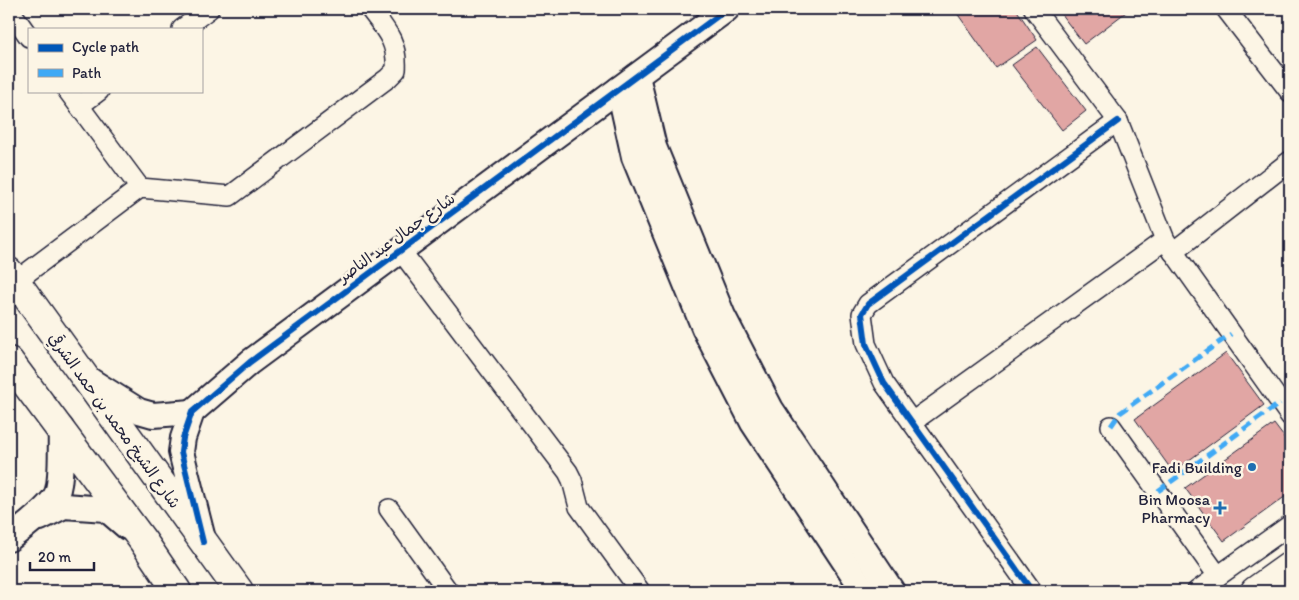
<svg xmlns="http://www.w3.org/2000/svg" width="1299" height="600" font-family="Itim,'Playpen Sans Arabic',sans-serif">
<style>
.building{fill:#e1a6a4;stroke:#22223b}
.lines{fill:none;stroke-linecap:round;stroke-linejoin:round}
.minor-casing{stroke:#22223b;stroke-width:22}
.tertiary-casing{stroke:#22223b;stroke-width:28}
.secondary-casing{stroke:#22223b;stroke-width:31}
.minor{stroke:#fcf5e5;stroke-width:19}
.tertiary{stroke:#fcf5e5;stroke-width:24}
.secondary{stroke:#fcf5e5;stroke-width:28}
.quiet{stroke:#3fa9f5;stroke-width:5;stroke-dasharray:10 5;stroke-linecap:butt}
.cycleway-casing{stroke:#fcf5e5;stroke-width:9}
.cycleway{stroke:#0057b8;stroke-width:6}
.poi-dot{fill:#1f6fb2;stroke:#fcf5e5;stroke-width:2}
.labels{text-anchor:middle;stroke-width:5;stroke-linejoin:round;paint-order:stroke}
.street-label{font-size:16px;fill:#22223b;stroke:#fcf5e5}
.poi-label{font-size:16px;fill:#22223b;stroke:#fcf5e5;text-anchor:end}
</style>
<rect width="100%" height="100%" fill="#fcf5e5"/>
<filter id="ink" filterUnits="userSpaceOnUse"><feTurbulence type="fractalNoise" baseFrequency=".02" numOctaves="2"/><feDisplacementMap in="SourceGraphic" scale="10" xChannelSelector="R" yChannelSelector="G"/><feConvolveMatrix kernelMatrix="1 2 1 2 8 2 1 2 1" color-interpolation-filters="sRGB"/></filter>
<g filter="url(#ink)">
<g class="building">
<polygon points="954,9 1016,9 1037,40 996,68"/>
<polygon points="1057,9 1130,9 1084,44"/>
<polygon points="1037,47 1086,111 1062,130 1012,65"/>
<polygon points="1226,353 1264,405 1173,472 1135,419"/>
<polygon points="1274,424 1290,445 1290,493 1224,541 1185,488"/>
</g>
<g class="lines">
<g class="minor-casing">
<g id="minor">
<polyline points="9,9 29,37"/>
<polyline points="1034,9 1118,121 1165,240 1290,416"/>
<polyline points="1226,9 1290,92"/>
<polyline points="182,29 209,9"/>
<polyline points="68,91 140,188"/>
<polyline points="79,106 99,91"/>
<polyline points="401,251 568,472 572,480 579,507 640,591"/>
<polyline points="1173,252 1290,161"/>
<path d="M 16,281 L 140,188 L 230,196 L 388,78 L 396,70 C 398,42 386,30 370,9"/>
<polyline points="912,422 1165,240"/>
<polyline points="1111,426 1218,576"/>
<polyline points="389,509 448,591"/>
<polyline points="1032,591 884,383 866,344 862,314 868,304 1118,121"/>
<polyline points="1197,591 1290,525"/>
</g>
</g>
<g class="tertiary-casing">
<g id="tertiary">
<polyline points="637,76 654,147 723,316 771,409 892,591"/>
<polyline points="619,89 634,157 704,328 753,423 864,591"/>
<polyline points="88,379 139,411 153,415 192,412"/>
<polyline points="40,518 64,506 106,509 127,527"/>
<polyline points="202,535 181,452 183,438 192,412 250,362 727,9"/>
<path d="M 9,539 C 23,528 45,512 55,497 C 63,485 60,444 61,428"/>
</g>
</g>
<g class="secondary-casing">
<g id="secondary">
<polyline points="9,272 239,591"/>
<polyline points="9,361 143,541 177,591"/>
<polyline points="1255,591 1290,566"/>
</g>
</g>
<use href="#minor" class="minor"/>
<use href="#tertiary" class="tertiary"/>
<use href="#secondary" class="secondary"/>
<g class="quiet">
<polyline points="1111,426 1120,413 1231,334"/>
<polyline points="1158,491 1280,403"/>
</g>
<g class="cycleway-casing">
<g id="cycleway">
<polyline points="203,542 181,452 183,438 192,412 250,362 727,9"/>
<polyline points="1032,591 884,383 866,344 862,314 868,304 1118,121"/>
</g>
</g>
<use href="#cycleway" class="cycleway"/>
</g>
</g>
<g class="poi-dot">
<circle cx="1252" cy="467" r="5"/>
<path d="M1217.5 500.5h5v5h5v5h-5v5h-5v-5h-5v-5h5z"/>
</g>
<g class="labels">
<g class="street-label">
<text transform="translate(396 237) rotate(-36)" y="6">شارع جمال عبد الناصر</text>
<text transform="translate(115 420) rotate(54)" y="6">شارع الشيخ محمد بن حمد الشرقي</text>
</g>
<g class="poi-label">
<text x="1242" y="473">Fadi Building</text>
<text x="1210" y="505">Bin Moosa<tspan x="1210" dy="18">Pharmacy</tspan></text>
</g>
</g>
<rect width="1299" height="600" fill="none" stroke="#fcf5e5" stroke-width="30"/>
<rect x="15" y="15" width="1269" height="570" fill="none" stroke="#22223b" stroke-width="2" filter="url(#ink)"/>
<rect x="28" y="28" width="175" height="65" fill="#fcf5e5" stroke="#a5a1a1"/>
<rect x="38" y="44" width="25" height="8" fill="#0057b8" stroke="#a5a1a1"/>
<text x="72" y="52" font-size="15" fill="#22223b">Cycle path</text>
<rect x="38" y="69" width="25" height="8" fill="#3fa9f5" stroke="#a5a1a1"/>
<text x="72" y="78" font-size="15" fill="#22223b">Path</text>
<path d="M30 562v8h64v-8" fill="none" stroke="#22223b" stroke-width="2.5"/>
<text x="38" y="562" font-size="15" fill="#22223b" stroke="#fcf5e5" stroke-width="4" paint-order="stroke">20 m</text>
</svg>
